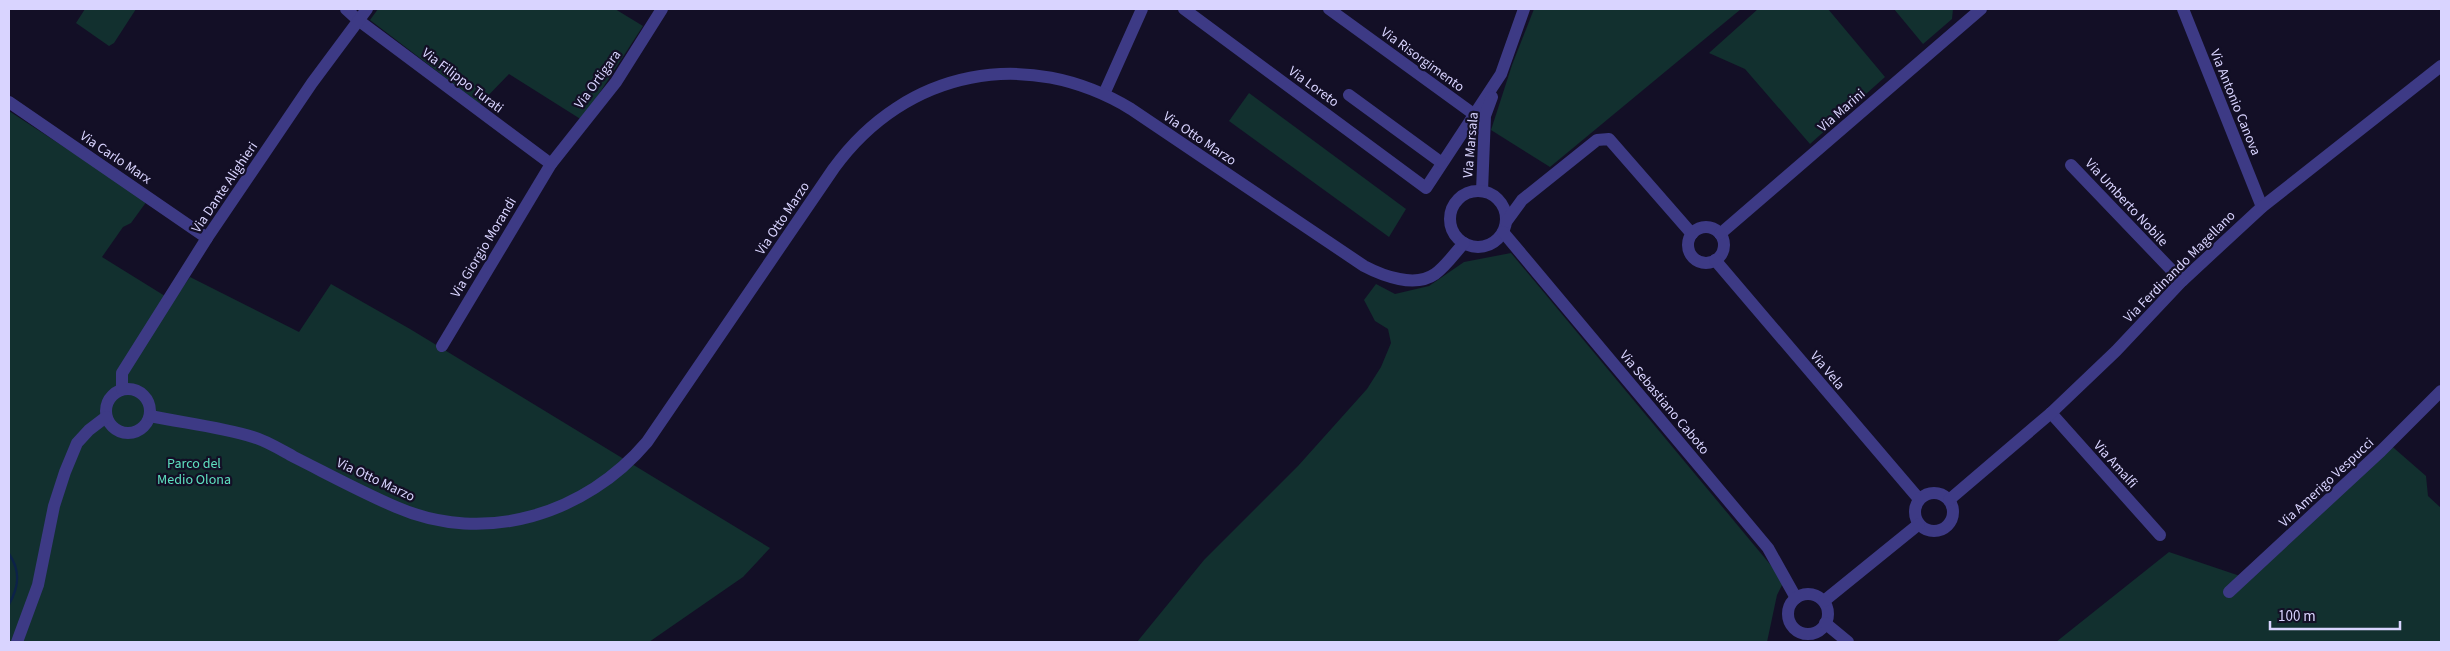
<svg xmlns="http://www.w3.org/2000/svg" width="2450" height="651" font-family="'Source Sans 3',sans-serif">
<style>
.green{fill:#12302f}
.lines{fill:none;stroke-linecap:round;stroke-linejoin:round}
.stream{stroke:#0c2248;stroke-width:2.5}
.minor{stroke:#3d3a85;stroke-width:12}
.labels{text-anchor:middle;stroke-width:4.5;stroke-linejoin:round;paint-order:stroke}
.street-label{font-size:14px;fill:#d9d4ff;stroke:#130f26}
.park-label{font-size:14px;fill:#5fe0c0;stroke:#130f26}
</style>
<rect width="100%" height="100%" fill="#130f26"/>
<g class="green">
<polygon points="85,9 136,9 114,43 109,46 76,23"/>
<polygon points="378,9 615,9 643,26 582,120 509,74 480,104 370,20"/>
<polygon points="1534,9 1741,9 1550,167 1491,130 1512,65"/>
<polygon points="1758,9 1828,9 1885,77 1810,144 1745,69 1709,53"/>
<polygon points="1894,9 1953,9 1952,19 1923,44"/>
<polygon points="1249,93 1406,209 1389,237 1229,121"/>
<polygon points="9,111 147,201 131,223 123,227 102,257 173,301 190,277 299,332 331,284 410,329 770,548 743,577 649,642 9,642"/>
<polygon points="1511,253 1784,581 1777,595 1767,642 1137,642 1204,560 1298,466 1367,389 1381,367 1391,343 1388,329 1375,321 1364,300 1376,284 1395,294 1429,286 1464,262"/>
<polygon points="2387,442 2426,476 2428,496 2441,508 2441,642 2056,642 2169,552 2240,576"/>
</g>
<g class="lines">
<path class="stream" d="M 9,554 C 21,571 19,587 9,604"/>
<g class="minor">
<polyline points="346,9 358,20 551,164"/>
<polyline points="1184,9 1426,188 1501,74 1524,9"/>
<polyline points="1329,9 1475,115"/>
<polyline points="2183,9 2262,207"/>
<polyline points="1104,94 1142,9"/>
<polyline points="1349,95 1442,163"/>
<polyline points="9,102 207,238"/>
<polyline points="2071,165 2182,281"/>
<polyline points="1482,191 1485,116 1492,97"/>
<circle cx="1478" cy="219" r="28"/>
<polyline points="1506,222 1522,200 1597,140 1609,139 1692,234"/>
<circle cx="1706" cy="245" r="18"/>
<polyline points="1503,232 1768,548 1796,598"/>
<polyline points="1720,234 1981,9"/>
<polyline points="1715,260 1919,499"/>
<polyline points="442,346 551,164 616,82 662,9"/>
<circle cx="128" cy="411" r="22"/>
<polyline points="122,389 122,373 207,238 312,83 367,9"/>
<polyline points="2051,413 2160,535"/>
<path d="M 150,416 C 184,423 220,427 253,437 C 267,441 281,450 294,457 C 328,474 361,492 396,507 C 485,546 586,514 647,442 L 834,168 C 906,69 1027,46 1131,109 L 1364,266 C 1383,276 1415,288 1435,274 C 1446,266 1455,253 1464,243"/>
<circle cx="1934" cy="512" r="19"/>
<polyline points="1949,500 2051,413 2116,351 2182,281 2262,207 2441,66"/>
<polyline points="2229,592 2381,451 2441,391"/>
<circle cx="1808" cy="614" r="20"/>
<polyline points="1824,601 1919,524"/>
<polyline points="1825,623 1848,642"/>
<polyline points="17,642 38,585 54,506 65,472 77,443 89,430 106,417"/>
</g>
</g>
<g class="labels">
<g class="street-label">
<text transform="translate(1423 59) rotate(36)" y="5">Via Risorgimento</text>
<text transform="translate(597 79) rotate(-54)" y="5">Via Ortigara</text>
<text transform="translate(463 80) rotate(37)" y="5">Via Filippo Turati</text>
<text transform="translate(1314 86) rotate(36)" y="5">Via Loreto</text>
<text transform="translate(2236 102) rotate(68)" y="5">Via Antonio Canova</text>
<text transform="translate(1841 110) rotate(-41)" y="5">Via Marini</text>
<text transform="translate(1200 138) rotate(34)" y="5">Via Otto Marzo</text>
<text transform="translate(1470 145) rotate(-85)" y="5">Via Marsala</text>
<text transform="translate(116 157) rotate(34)" y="5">Via Carlo Marx</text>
<text transform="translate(224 187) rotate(-56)" y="5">Via Dante Alighieri</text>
<text transform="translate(2127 202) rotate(47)" y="5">Via Umberto Nobile</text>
<text transform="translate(782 218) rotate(-56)" y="5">Via Otto Marzo</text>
<text transform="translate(483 247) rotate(-59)" y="5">Via Giorgio Morandi</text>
<text transform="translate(2179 266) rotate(-45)" y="5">Via Ferdinando Magellano</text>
<text transform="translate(1828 370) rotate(50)" y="5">Via Vela</text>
<text transform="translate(1665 402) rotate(50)" y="5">Via Sebastiano Caboto</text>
<text transform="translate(2116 464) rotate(48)" y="5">Via Amalfi</text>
<text transform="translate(376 479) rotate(25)" y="5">Via Otto Marzo</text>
<text transform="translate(2326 482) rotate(-43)" y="5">Via Amerigo Vespucci</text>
</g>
<g class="park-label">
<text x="194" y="468">Parco del<tspan x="194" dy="16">Medio Olona</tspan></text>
</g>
</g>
<rect width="2450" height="651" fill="none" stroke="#d9d4ff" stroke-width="20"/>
<path d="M2270 621v8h130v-8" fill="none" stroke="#d9d4ff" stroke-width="2.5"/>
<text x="2278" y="621" font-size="15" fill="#d9d4ff" stroke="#130f26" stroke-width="4" paint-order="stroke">100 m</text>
</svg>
